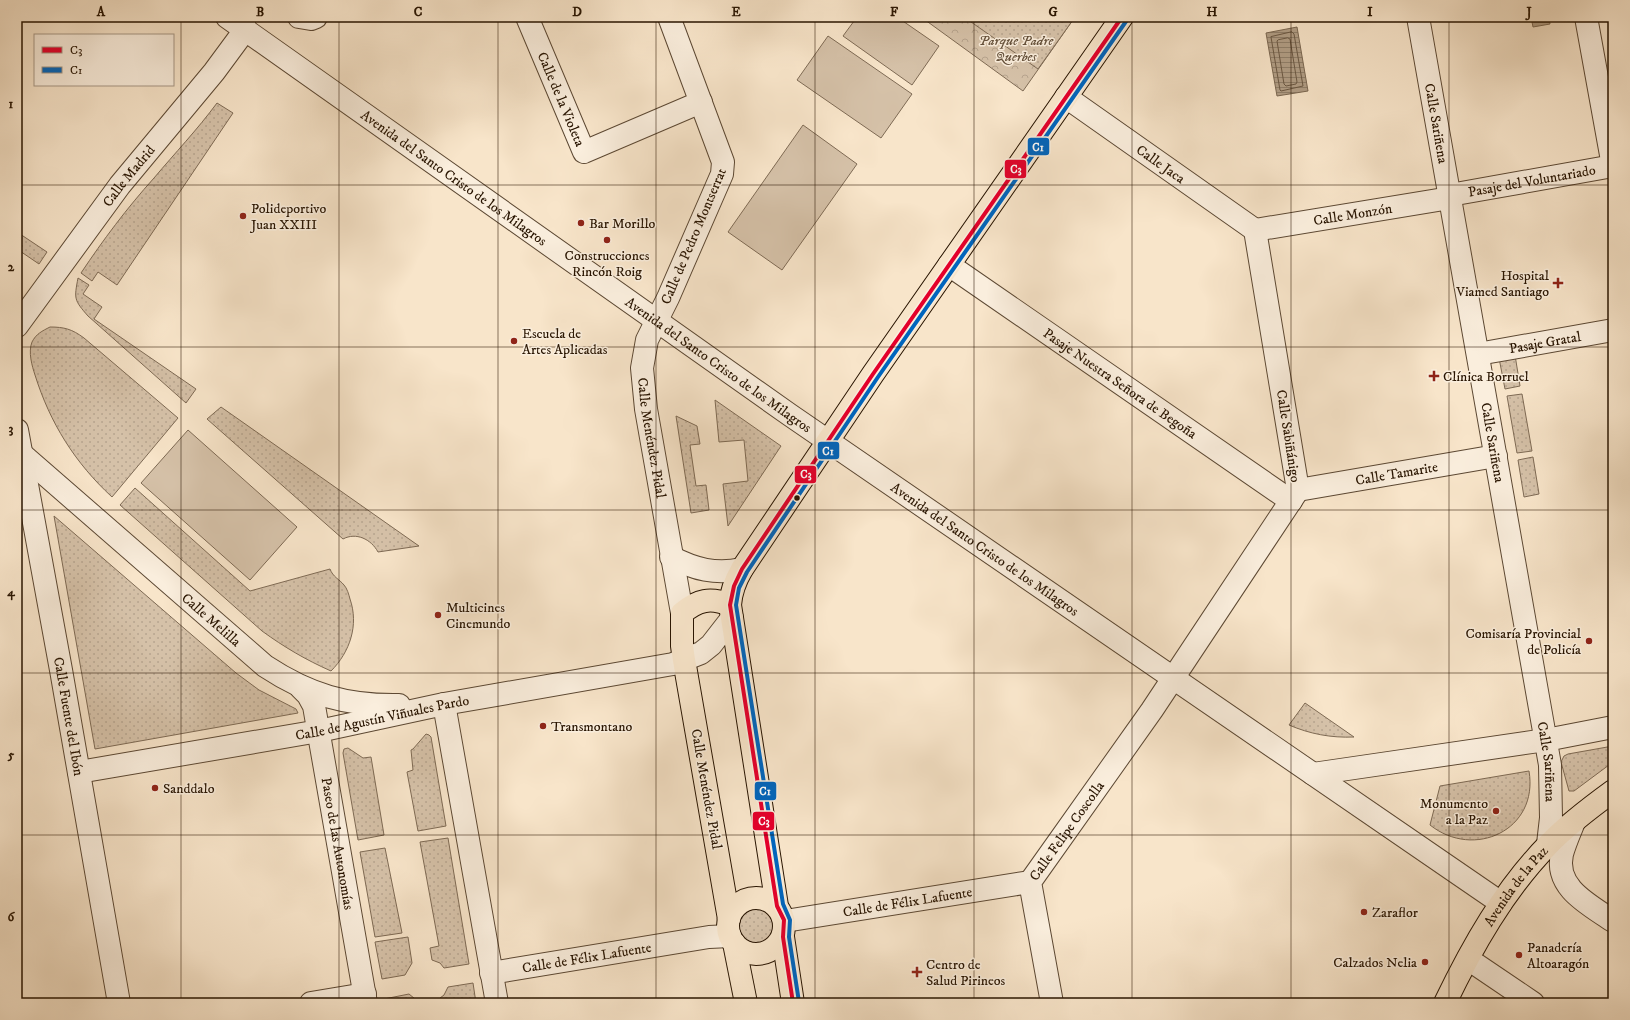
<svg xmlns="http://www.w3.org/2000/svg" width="1630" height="1020" font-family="'IM FELL DW Pica',serif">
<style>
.grass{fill:#d5c1a8;stroke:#7e6a54}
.park{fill:url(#park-crowns);stroke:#7e6a54}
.garden{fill:url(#garden-dots);stroke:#7e6a54}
.water{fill:url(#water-rules);stroke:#7a6751}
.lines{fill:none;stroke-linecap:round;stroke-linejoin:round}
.shore{stroke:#6c5944;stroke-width:1}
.minor-casing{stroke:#5c4833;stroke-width:24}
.major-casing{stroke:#281401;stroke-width:24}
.highway-casing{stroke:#281401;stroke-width:24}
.minor{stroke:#faeedd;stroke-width:22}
.major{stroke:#f8e5ca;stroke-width:22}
.highway{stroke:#f8e5ca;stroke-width:22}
.bus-1-casing{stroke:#faeedd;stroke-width:7}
.bus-2-casing{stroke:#faeedd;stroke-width:7}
.bus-1{stroke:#e4002b;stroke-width:4}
.bus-2{stroke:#0065bd;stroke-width:4}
.grid{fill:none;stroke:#281401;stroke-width:1;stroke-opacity:0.55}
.poi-dot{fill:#8f2418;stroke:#faeedd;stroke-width:1.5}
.bus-dot{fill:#281401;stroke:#faeedd;stroke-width:1.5}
.labels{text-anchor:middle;stroke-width:3;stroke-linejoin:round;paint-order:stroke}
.park-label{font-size:14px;font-style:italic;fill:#65513b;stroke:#faeedd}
.street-label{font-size:14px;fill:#281401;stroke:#faeedd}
.poi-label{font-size:14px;fill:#281401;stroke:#faeedd;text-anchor:start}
.line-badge{stroke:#faeedd;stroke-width:1.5}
.badge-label{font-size:11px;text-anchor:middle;font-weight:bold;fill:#fff}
.neatline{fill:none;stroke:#281401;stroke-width:1.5}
.grid-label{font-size:13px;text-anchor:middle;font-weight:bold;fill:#281401}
</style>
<defs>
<pattern id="park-crowns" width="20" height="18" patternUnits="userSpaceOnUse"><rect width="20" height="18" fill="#d5c1a8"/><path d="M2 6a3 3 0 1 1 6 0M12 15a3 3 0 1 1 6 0" fill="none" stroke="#b7a58f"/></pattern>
<pattern id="garden-dots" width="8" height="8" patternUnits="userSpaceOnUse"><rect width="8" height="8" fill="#d5c1a8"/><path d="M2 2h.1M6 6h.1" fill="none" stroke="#b7a58f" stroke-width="1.8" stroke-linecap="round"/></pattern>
<pattern id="water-rules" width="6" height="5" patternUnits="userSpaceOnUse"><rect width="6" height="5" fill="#b19e86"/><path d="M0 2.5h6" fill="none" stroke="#90806b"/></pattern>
</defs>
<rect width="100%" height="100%" fill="#f8e5ca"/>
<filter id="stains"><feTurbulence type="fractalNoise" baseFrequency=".005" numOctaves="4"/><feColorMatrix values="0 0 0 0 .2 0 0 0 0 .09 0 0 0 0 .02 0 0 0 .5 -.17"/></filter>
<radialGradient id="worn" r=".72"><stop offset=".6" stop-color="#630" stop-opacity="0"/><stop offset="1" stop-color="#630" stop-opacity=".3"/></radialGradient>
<g class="grass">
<polygon points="857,17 897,17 939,46 912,85 843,36"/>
<polygon points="828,36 912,94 881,138 797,80"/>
<polygon points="803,125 857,164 782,270 728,232"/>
<polygon points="188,430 297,527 250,580 141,483"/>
</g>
<polygon class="park" points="921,17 1075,17 1023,91"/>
<g class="garden">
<polygon points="964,17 1075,17 1038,69"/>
<path d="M 217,103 L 233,113 L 117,285 L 98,272 L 92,281 L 81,273 C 103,240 127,208 154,178 C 175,153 197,130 217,103 Z"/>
<polygon points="17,232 47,252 39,264 17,249"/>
<path d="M 78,278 L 89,285 L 83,294 L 102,307 L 94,319 L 196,389 L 186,403 L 88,316 C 74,300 74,299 78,278 Z"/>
<path d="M 50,327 C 64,327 72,329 84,338 L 178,418 L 112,497 C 75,463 50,423 35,375 C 32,366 28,352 32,342 C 36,334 42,331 50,327 Z"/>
<polygon points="1515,355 1520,386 1505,389 1499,358"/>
<polygon points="1522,394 1532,451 1517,453 1507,396"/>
<polygon points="715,400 781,446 728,526 723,484 748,481 744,440 719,442"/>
<path d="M 221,407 L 419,546 L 378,552 C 371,539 356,532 343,539 L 207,419 Z"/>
<polygon points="676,416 697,426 700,444 690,445 696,486 706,485 709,510 691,513"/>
<polygon points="1533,457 1539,494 1524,497 1518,460"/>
<path d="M 135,488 L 250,591 L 330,569 C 333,577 339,579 344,585 C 347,588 349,595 350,599 C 359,625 350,652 331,671 C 306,660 284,647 262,631 L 120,505 Z"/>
<polygon points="54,516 236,673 259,690 296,709 298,713 95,749"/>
<path d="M 1305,703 L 1354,737 C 1331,738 1310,734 1289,725 Z"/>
<polygon points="426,734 429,735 431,737 446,826 418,831 407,772 413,770 411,750 413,749"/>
<polygon points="1613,746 1613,762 1574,791 1569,791 1561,762 1564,756 1568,754"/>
<polygon points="348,748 363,758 371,757 384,835 358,840 343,753 344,749"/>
<path d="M 1529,771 C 1539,830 1474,860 1430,825 L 1440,786 Z"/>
<polygon points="448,838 469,964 444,968 440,963 432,960 430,948 439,946 420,842"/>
<polygon points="385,848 402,933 375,937 360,852"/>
<circle cx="756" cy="926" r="17"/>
<polygon points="408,937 412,963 405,975 382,979 375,942"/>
<polygon points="473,983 476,1003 441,1003 440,998 444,995 448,987"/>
<polygon points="409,994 420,1003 385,1003 384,999"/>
</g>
<g class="water">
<polygon points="1531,17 1549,17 1550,24 1533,27"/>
<polygon points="1297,27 1308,91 1277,96 1266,33"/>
</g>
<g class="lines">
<g class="shore">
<polygon points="1292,32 1294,34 1303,86 1281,91 1280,90 1271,37"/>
<polygon points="1288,38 1290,39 1297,82 1296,84 1286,86 1284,84 1277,41 1278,40"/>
</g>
<g class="minor-casing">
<g id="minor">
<path id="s1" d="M 227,17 L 790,415 L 1501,903"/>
<polyline points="299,17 311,19 316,17"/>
<path id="s2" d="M 527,17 L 584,152 L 701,102"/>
<path id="s3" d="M 669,17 L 723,162 L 722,174 L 668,298 L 647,340 L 642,368 L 646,409 L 682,613"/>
<path id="s4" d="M 1418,17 L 1550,765 L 1551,818 L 1548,844"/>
<polyline points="1586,17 1613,166"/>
<path id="s5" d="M 1066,97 L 1255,230"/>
<path id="s6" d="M 1450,195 L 1613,166"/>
<path id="s7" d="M 1255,230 L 1450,198"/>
<path id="s8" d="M 949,265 L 1291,501"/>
<path id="s9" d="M 17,326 L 120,185 L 214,72 L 245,30 L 243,17"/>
<path id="s10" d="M 1478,354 L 1613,330"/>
<path id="s11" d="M 17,430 L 61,670 L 119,1003"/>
<path id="s12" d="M 17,450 L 265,666 C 309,695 347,706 399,705"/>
<path id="s13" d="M 1298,490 L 1496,456"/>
<path d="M 671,557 C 694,569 716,575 742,569"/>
<path id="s14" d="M 301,688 L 308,695 L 314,706 L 366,1003"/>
<polyline points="444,704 497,1003"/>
<path id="s15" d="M 79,772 L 319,731 L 444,704 L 673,664 L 701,653 L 711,645 L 732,618"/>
<polyline points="1313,774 1546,740 1613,727"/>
<path d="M 1574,822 C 1570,832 1565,843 1562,854 C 1554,888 1590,905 1613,921"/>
<path id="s16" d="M 785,921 L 1030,882"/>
<polyline points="1468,959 1533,1003"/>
<path id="s17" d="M 491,973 L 709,937 L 730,936"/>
<polyline points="311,1003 365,994"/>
<path id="s18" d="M 1052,1003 L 1030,882 L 1152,710 L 1298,490 L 1255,230"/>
</g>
</g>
<g class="major-casing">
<g id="major">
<circle cx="756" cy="926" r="28"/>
<path d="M 777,906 L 730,605 C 731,591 735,581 742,569 L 873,374 L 1122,17"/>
<path d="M 729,919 L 684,660 L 682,646 L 682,613 C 698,600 710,597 730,605"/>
<polyline points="783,937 793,1003"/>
<polyline points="734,943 746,1003"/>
</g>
</g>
<g class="highway-casing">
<g id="highway">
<path id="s19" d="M 1445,1003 C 1472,947 1504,890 1548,845 C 1567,825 1591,807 1613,791"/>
</g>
</g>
<use href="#minor" class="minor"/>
<use href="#major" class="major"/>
<use href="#highway" class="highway"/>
<g class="bus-1-casing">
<polyline id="bus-1" points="793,1003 783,937 784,920 777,906 730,605 734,586 742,569 873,374 1122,17"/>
</g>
<g class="bus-2-casing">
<polyline id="bus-2" points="799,1002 789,937 790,920 783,904 736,605 739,588 747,572 878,377 1127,20"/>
</g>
<use href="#bus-1" class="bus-1"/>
<use href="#bus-2" class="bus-2"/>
</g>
<path class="grid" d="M 181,17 L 181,1003M 339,17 L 339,1003M 498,17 L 498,1003M 656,17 L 656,1003M 815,17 L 815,1003M 974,17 L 974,1003M 1132,17 L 1132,1003M 1291,17 L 1291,1003M 1449,17 L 1449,1003M 17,185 L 1613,185M 17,347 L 1613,347M 17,510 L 1613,510M 17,673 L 1613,673M 17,835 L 1613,835"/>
<g class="poi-dot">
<circle cx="243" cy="216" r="4"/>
<circle cx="581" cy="223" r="4"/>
<circle cx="607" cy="240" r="4"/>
<path d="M1556 277h4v4h4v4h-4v4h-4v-4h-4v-4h4z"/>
<circle cx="514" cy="341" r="4"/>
<path d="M1432 370h4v4h4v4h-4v4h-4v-4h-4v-4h4z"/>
<circle cx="438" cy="615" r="4"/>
<circle cx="1589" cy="641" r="4"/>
<circle cx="543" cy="726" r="4"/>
<circle cx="155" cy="788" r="4"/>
<circle cx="1496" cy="811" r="4"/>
<circle cx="1364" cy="912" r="4"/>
<circle cx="1519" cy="955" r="4"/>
<circle cx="1425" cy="962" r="4"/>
<path d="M915 966h4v4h4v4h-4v4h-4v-4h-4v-4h4z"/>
</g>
<circle class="bus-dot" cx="797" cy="498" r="3.5"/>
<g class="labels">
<g class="park-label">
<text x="1016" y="45">Parque Padre<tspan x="1016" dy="16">Querbes</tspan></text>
</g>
<g class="street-label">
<text dy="5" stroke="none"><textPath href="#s2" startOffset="89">Calle de la Violeta</textPath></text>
<text dy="5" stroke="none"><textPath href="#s4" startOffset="108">Calle Sariñena</textPath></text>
<text dy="5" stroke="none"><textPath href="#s5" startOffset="116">Calle Jaca</textPath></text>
<text dy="5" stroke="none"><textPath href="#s9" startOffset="187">Calle Madrid</textPath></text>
<text dy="5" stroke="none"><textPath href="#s1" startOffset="278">Avenida del Santo Cristo de los Milagros</textPath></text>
<text dy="5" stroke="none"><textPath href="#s6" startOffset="83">Pasaje del Voluntariado</textPath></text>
<text dy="5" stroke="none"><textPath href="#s7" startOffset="99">Calle Monzón</textPath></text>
<text transform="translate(693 236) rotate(-67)" y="5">Calle de Pedro Montserrat</text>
<text dy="5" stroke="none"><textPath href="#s10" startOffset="68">Pasaje Gratal</textPath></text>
<text dy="5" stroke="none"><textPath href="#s1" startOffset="602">Avenida del Santo Cristo de los Milagros</textPath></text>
<text dy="5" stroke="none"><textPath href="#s8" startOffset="208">Pasaje Nuestra Señora de Begoña</textPath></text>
<text transform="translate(1289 436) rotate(81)" y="5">Calle Sabiñánigo</text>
<text dy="5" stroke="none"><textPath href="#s3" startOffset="448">Calle Menéndez Pidal</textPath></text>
<text dy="5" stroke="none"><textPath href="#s4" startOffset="432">Calle Sariñena</textPath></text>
<text dy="5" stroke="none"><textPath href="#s13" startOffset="100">Calle Tamarite</textPath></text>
<text dy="5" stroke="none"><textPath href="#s1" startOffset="926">Avenida del Santo Cristo de los Milagros</textPath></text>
<text dy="5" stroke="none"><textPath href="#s12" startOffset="258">Calle Melilla</textPath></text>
<text dy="5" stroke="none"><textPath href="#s11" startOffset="291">Calle Fuente del Ibón</textPath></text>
<text dy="5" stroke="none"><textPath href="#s15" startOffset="308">Calle de Agustín Viñuales Pardo</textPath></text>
<text dy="5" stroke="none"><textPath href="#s4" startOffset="756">Calle Sariñena</textPath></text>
<text transform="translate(707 789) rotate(80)" y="5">Calle Menéndez Pidal</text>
<text dy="5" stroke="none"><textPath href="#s18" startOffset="186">Calle Felipe Coscolla</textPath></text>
<text dy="5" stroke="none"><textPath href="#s14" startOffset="162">Paseo de las Autonomías</textPath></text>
<text dy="5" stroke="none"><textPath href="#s19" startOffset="137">Avenida de la Paz</textPath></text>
<text dy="5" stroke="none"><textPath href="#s16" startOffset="124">Calle de Félix Lafuente</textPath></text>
<text dy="5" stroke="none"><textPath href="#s17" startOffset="97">Calle de Félix Lafuente</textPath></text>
</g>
<g class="poi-label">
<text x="251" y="213">Polideportivo<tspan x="251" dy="16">Juan XXIII</tspan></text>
<text x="589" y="228">Bar Morillo</text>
<text x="607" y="260" text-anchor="middle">Construcciones<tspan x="607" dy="16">Rincón Roig</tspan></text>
<text x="1549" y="280" text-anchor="end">Hospital<tspan x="1549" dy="16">Viamed Santiago</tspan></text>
<text x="522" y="338">Escuela de<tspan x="522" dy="16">Artes Aplicadas</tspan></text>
<text x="1443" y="381">Clínica Borruel</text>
<text x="446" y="612">Multicines<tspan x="446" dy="16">Cinemundo</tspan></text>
<text x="1581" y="638" text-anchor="end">Comisaría Provincial<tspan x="1581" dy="16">de Policía</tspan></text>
<text x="551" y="731">Transmontano</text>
<text x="163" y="793">Sanddalo</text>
<text x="1488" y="808" text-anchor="end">Monumento<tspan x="1488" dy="16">a la Paz</tspan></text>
<text x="1372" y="917">Zaraflor</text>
<text x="1527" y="952">Panadería<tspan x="1527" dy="16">Altoaragón</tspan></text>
<text x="1417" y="967" text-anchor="end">Calzados Nelia</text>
<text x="926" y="969">Centro de<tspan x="926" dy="16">Salud Pirineos</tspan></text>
</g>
</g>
<g class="line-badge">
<rect x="1027" y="137" width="23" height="19" rx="4" fill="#0065bd"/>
<rect x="1004" y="159" width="23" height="20" rx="4" fill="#e4002b"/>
<rect x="817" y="441" width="23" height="19" rx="4" fill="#0065bd"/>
<rect x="794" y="465" width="23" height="19" rx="4" fill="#e4002b"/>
<rect x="754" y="781" width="23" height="20" rx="4" fill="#0065bd"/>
<rect x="752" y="811" width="23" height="20" rx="4" fill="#e4002b"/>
</g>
<g class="badge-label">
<text x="1038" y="151">C1</text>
<text x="1016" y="173">C3</text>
<text x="828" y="455">C1</text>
<text x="806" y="478">C3</text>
<text x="765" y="795">C1</text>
<text x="764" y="825">C3</text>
</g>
<rect width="1630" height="1020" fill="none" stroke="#f8e5ca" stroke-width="44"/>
<rect x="34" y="34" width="140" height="52" fill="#faeedd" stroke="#a69785"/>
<rect x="42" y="47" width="20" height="6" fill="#e4002b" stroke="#a69785"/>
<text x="70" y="54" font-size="12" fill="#281401">C3</text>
<rect x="42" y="67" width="20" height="6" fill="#0065bd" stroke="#a69785"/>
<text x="70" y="74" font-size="12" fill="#281401">C1</text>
<rect x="22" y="22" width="1586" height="976" class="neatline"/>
<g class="grid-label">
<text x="101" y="16">A</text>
<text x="260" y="16">B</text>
<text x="418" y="16">C</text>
<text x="577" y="16">D</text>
<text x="736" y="16">E</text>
<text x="894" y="16">F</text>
<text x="1053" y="16">G</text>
<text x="1212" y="16">H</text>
<text x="1370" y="16">I</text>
<text x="1529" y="16">J</text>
<text x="11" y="108">1</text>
<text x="11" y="271">2</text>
<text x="11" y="433">3</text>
<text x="11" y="596">4</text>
<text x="11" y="759">5</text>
<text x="11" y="921">6</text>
</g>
<rect width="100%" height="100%" filter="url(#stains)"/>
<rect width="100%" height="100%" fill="url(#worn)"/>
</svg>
